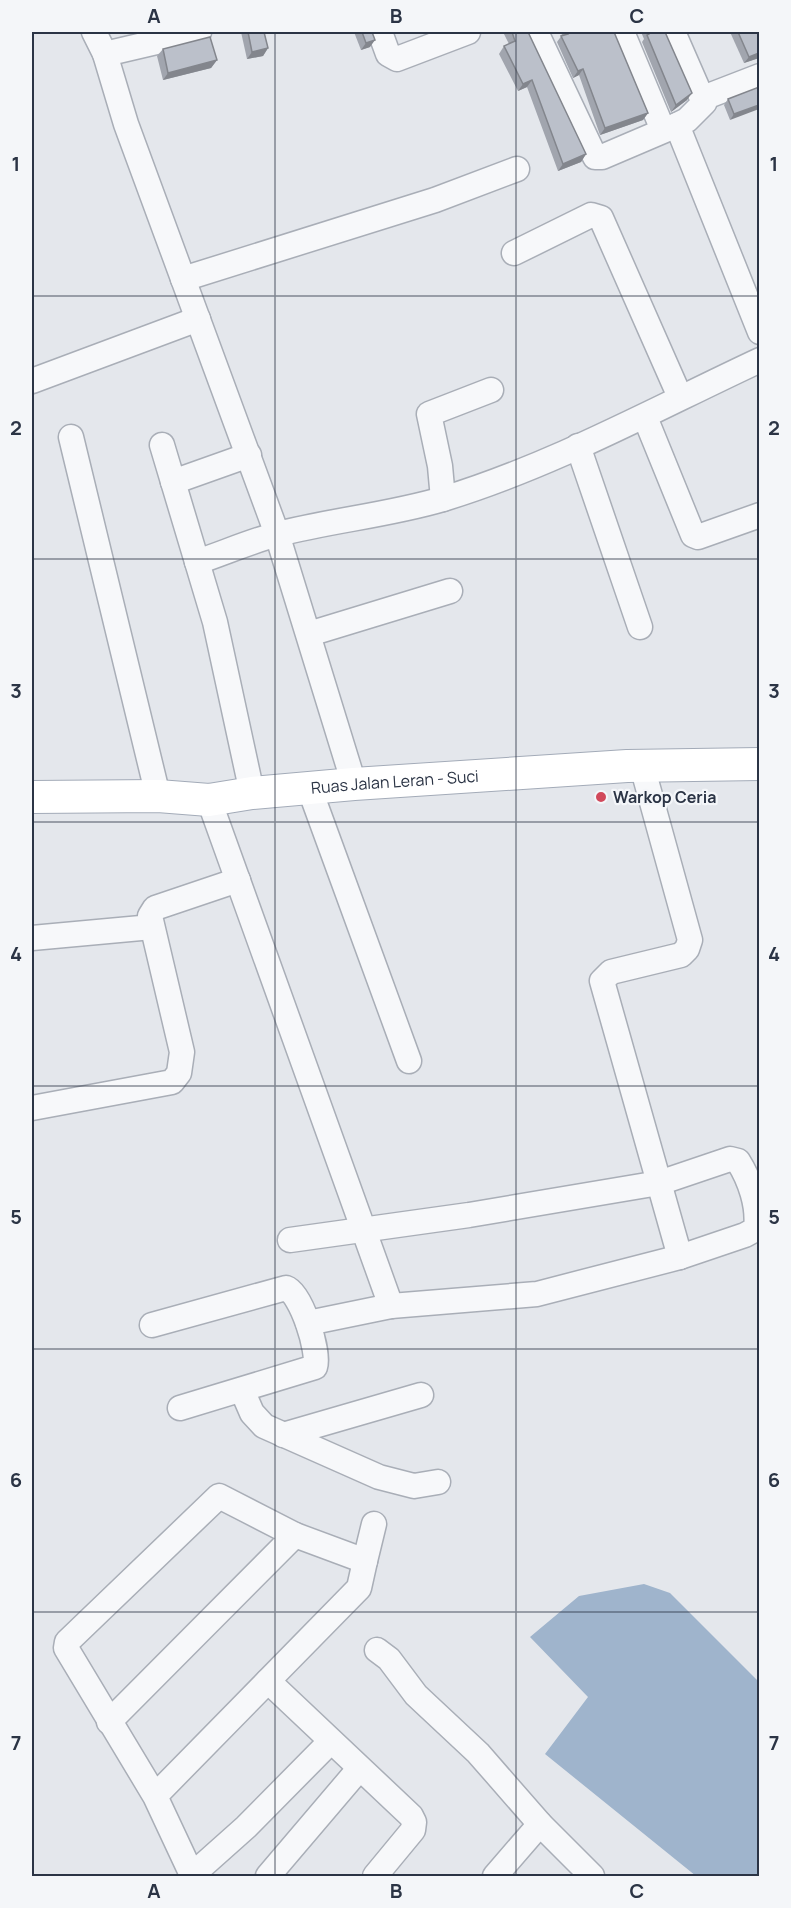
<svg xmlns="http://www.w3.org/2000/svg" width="791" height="1908" font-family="Manrope,sans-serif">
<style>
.water{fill:#9fb4cc}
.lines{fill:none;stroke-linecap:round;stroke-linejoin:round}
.minor-casing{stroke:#a9aeb7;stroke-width:27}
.major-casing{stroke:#a3abb8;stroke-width:34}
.minor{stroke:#f7f8fa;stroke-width:24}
.major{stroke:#fff;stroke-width:32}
.wall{fill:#a1a5ae}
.shaded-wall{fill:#83868d}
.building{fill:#bbc0ca;stroke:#83868d;stroke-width:1.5}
.grid{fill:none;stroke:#2b3445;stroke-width:1.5;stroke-opacity:0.55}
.poi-dot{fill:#d1495b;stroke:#f4f6f9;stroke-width:2}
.labels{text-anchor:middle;stroke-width:4.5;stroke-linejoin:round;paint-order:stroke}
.street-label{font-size:16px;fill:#2b3445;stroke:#f4f6f9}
.poi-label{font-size:16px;font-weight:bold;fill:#2b3445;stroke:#f4f6f9;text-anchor:start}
.neatline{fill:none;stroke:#2b3445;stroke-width:2}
.grid-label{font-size:20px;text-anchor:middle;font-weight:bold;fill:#2b3445}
</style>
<rect width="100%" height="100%" fill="#e4e7ec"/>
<polygon class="water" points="644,1584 670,1593 759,1682 759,1876 696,1876 545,1754 588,1697 530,1637 579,1596"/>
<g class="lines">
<g class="minor-casing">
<g id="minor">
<polyline points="94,32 105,54 126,124 277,534 354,784"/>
<polyline points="380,32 388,54 397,59 468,32"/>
<polyline points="536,32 595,157 602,157 677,125"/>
<polyline points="622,32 663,130"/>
<polyline points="673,32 704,103 687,120 677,125 760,332"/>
<polyline points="105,54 199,32"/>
<polyline points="703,98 760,76"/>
<polyline points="514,253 591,215 601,218 680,397"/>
<polyline points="183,279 435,200 517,169"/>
<polyline points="32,381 198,319"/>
<polyline points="645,417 693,535 698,537 760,515"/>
<polyline points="71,437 158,796"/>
<polyline points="162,445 215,622 252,793"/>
<polyline points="578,446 640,627"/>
<polyline points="173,482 249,455"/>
<polyline points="443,499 440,466 429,414 491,390"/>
<path d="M 197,562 C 224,553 251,541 278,534 C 333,520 389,515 443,499 C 554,465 655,409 760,360"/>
<polyline points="309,634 450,591"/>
<polyline points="642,766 690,940 687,949 681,955 611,972 602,981 680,1257"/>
<polyline points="310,790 409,1061"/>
<polyline points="209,800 391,1306"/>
<polyline points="32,938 152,927"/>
<polyline points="32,1108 172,1082 179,1073 182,1052 150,916 155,908 238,880"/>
<path d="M 290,1240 L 469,1215 L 659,1183 L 730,1159 L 738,1161 C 750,1180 759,1206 756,1229 L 745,1235 L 680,1257 L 537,1294 L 391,1306 L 308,1323"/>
<path d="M 152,1325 L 286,1288 C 301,1293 320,1352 315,1367 L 180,1408"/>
<polyline points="242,1390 252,1413 264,1426 379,1477 414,1486 438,1482"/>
<polyline points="283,1435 421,1395"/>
<polyline points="365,1561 374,1524"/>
<polyline points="377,1650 389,1659 416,1695 478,1753 540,1824 592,1876"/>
<polyline points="268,1681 411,1816 414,1822 413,1830 375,1876"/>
<polyline points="109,1722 295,1535"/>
<polyline points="155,1796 359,1588 365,1561 295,1535 219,1496 67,1642 66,1648 155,1796 192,1875"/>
<polyline points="191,1876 246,1827 330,1742"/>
<polyline points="268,1876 359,1769"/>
<polyline points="495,1876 540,1824"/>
</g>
</g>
<g class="major-casing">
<g id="major">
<path id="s1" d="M 32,797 L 158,796 L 209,800 L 252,793 L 354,784 L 627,766 L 760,764"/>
</g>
</g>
<use href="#minor" class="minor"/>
<use href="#major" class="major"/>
</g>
<g class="wall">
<polygon points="241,32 264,32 268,48 263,56 247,59"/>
<polygon points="354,32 372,32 370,47 361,50"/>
<polygon points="503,32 528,32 586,154 581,162 558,171 527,87 518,91 499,54 504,46 509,44"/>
<polygon points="560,32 614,32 648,113 643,120 600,135 579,75 573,78 557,42 562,35"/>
<polygon points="641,32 665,32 687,100 671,112 642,42 644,39"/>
<polygon points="730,32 759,32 759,58 744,63"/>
<polygon points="163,49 217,60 211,68 163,80 157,56"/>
<polygon points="759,87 730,120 724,105 728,99"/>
</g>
<g class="shaded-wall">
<polygon points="375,40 370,47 361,50 366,43"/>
<polygon points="268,48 263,56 247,59 252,52"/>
<polygon points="759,53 759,58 744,63 749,57"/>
<polygon points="217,60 211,68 163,80 168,73"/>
<polygon points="583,69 579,75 573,78 578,71"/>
<polygon points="532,80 527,87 518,91 523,84"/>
<polygon points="692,93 687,100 671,112 676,105"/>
<polygon points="759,105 759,109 730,120 734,114"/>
<polygon points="648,113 643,120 600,135 605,128"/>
<polygon points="586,154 581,162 558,171 563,164"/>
</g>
<g class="building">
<polygon points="248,32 264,32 268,48 252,52"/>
<polygon points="362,32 372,32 375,40 366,43"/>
<polygon points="512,32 528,32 586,154 563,164 532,80 523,84 504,46 515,41"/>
<polygon points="567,32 614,32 648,113 605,128 583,69 578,71 561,36 568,34"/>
<polygon points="648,32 665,32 692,93 676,105 647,35 649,34"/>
<polygon points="738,32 759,32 759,53 749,57"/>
<polygon points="210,37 217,60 168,73 163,49"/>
<polygon points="759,87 759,105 734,114 728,99"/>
</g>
<path class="grid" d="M 275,32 L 275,1876M 516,32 L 516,1876M 32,296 L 760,296M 32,559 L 760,559M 32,822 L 760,822M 32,1086 L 760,1086M 32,1349 L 760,1349M 32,1612 L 760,1612"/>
<circle class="poi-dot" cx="601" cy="797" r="6"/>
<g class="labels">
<g class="street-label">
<text dy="6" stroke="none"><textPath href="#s1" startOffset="364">Ruas Jalan Leran - Suci</textPath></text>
</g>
<g class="poi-label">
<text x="613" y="803">Warkop Ceria</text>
</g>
</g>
<rect width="791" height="1908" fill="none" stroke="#f4f6f9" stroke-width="66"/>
<rect x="33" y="33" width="725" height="1842" class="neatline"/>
<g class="grid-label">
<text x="154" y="23">A</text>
<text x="396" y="23">B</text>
<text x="637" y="23">C</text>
<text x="16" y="171">1</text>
<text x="774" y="171">1</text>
<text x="16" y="435">2</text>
<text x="774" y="435">2</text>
<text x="16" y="698">3</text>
<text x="774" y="698">3</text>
<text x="16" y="961">4</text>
<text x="774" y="961">4</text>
<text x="16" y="1224">5</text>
<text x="774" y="1224">5</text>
<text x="16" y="1487">6</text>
<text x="774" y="1487">6</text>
<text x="16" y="1750">7</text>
<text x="774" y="1750">7</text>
<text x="154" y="1898">A</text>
<text x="396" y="1898">B</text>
<text x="637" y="1898">C</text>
</g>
</svg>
